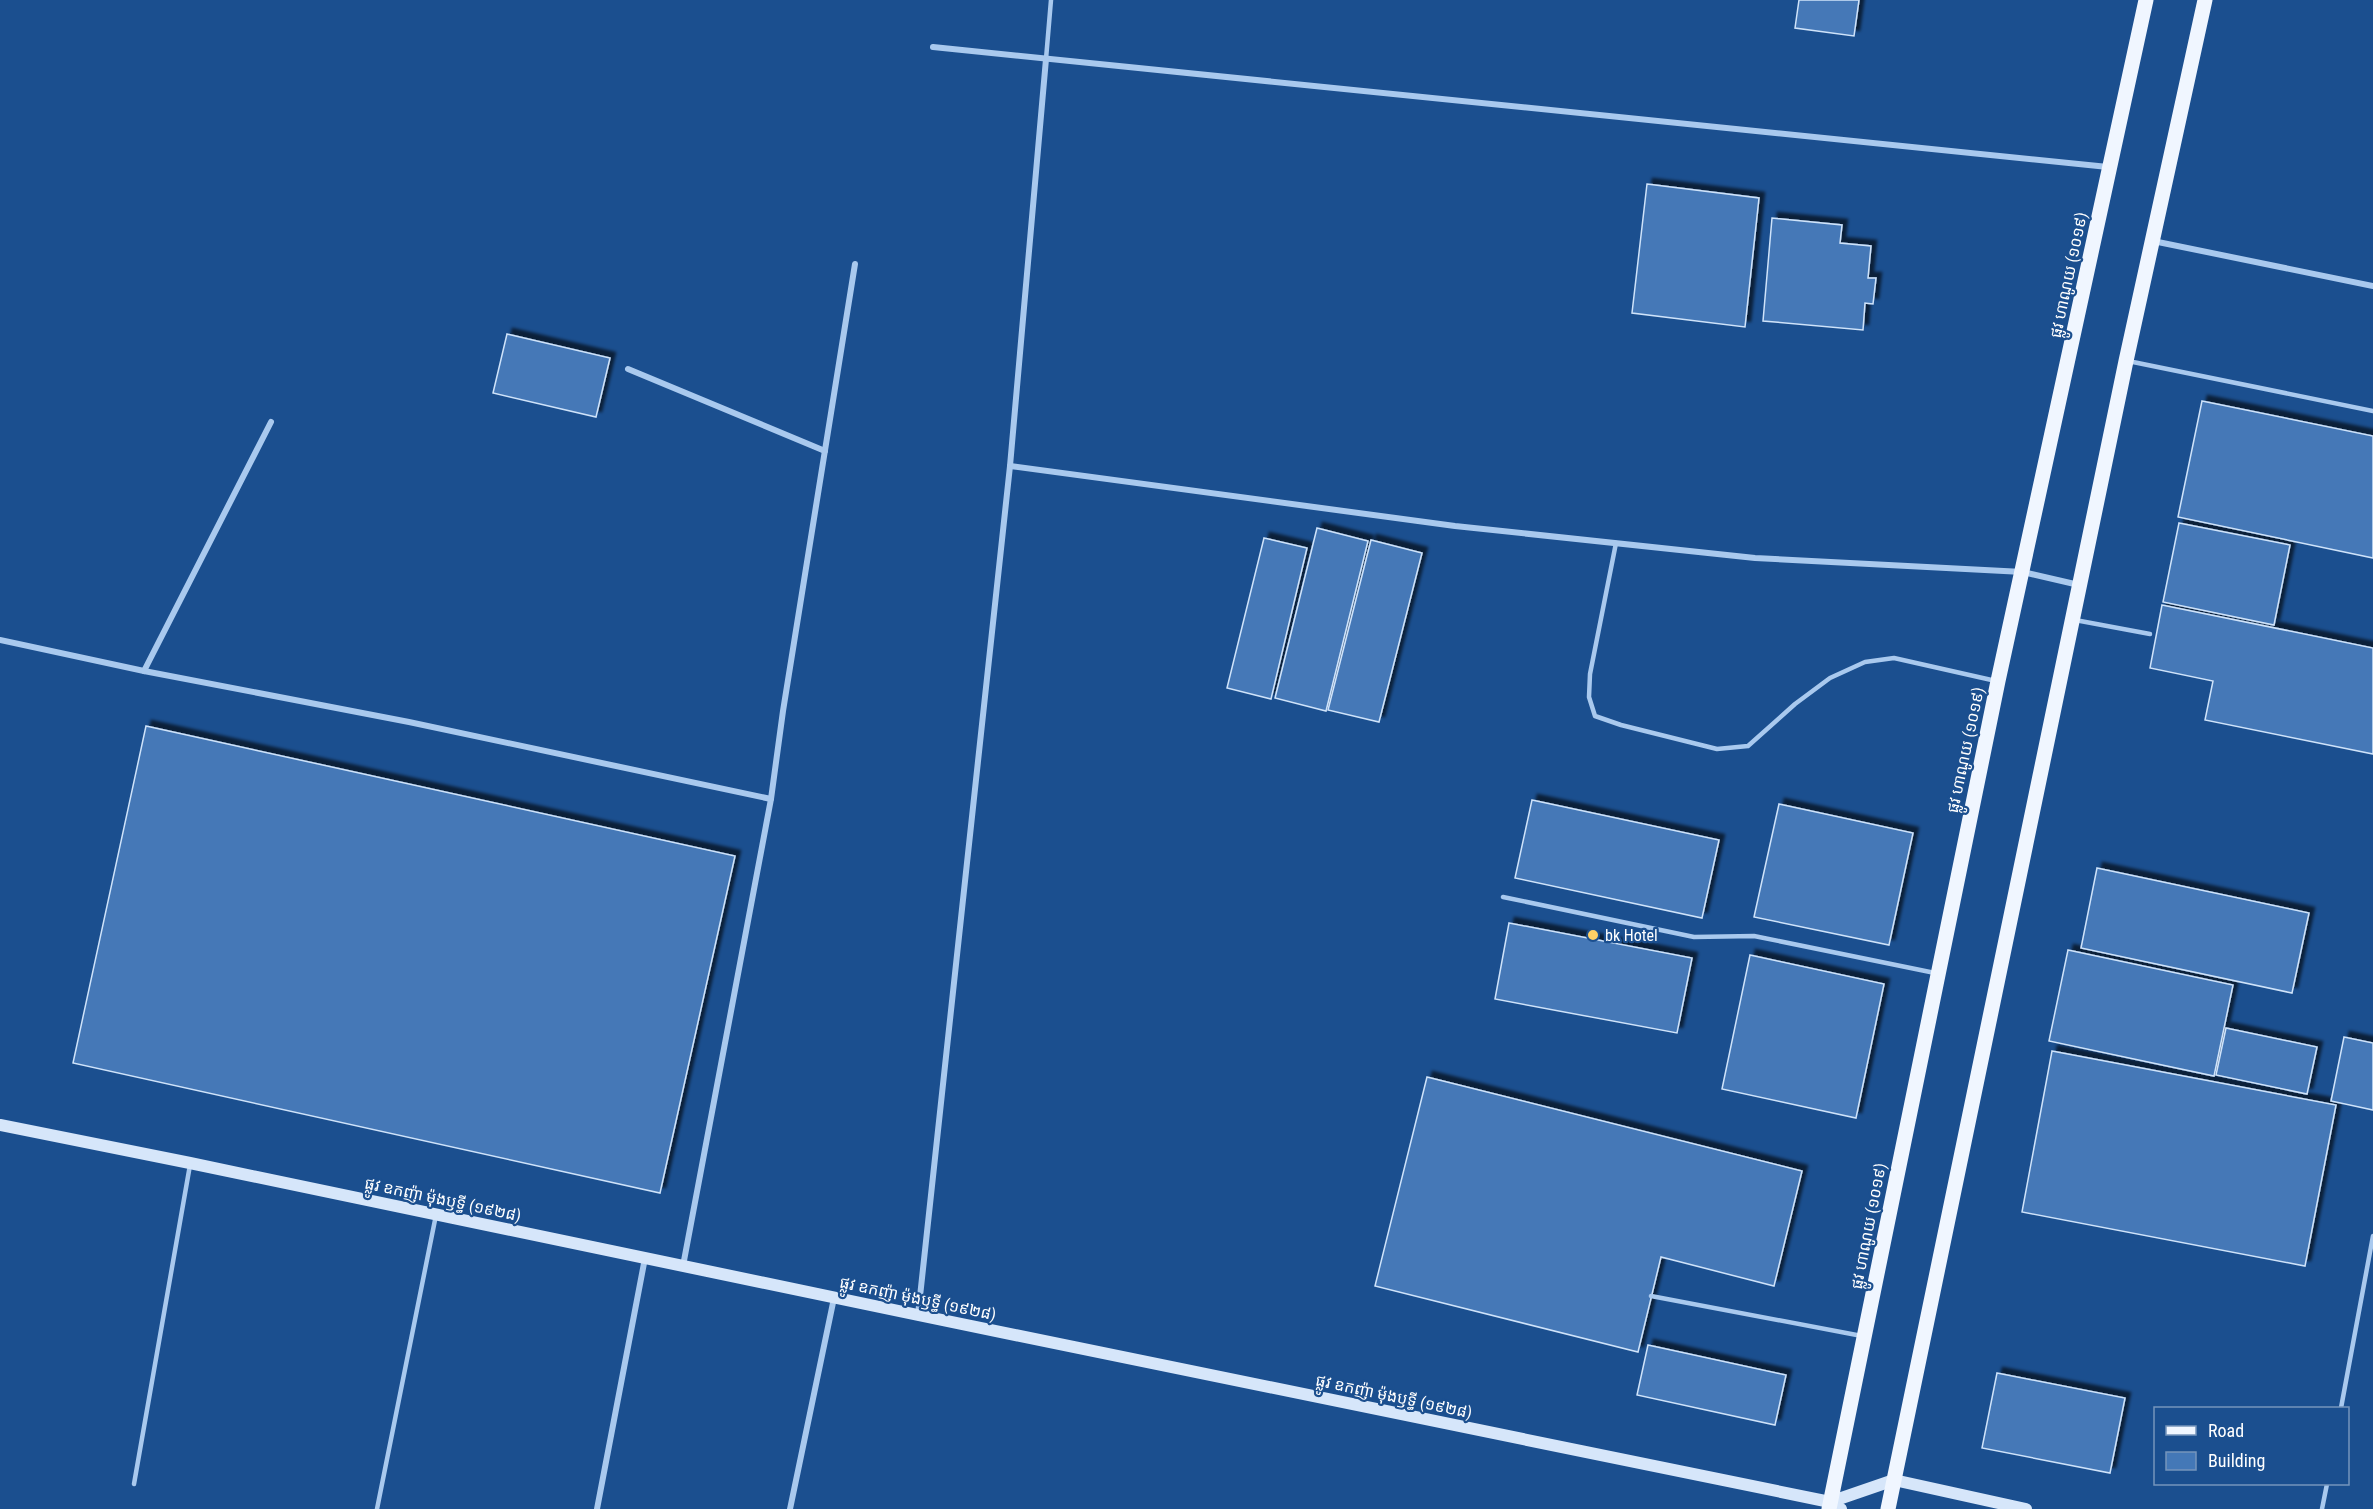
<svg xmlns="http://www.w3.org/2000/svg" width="2373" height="1509" font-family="'Roboto Condensed','Noto Sans Khmer',sans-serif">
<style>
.building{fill:#4478b7;stroke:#cfe3fa;stroke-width:1.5;filter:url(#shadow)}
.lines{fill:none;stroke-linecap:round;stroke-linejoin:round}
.lane{stroke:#a9c9ee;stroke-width:4.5}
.street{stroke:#a9c9ee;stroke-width:6}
.secondary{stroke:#d6e6fa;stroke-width:12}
.primary{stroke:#f0f6ff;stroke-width:15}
.poi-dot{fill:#ffd166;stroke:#1b4f8f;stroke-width:2}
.labels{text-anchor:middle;stroke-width:4.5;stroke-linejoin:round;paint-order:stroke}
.street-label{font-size:16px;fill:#fff;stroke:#1b4f8f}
.poi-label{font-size:16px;fill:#fff;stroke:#1b4f8f;text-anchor:start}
</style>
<defs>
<filter id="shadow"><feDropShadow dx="5.5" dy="-5.5" stdDeviation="1.5" flood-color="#0009"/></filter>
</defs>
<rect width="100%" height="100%" fill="#1b4f8f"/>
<g class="building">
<polygon points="1799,0 1859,0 1854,36 1795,28"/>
<polygon points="1647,184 1759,198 1745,327 1632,313"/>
<polygon points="1772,218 1842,225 1840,243 1871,246 1868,278 1876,278 1873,304 1865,303 1863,330 1763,321"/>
<polygon points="507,334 610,358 596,417 493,393"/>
<polygon points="2202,401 2373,436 2373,558 2178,517"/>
<polygon points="2179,523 2290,545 2274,625 2163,602"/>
<polygon points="1317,528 1368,541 1326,711 1275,698"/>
<polygon points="1264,538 1307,548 1271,699 1227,688"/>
<polygon points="1371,540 1422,553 1379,722 1328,710"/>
<polygon points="2162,605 2373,648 2373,754 2205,720 2213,681 2150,668"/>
<polygon points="146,726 735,856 660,1193 73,1063"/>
<polygon points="1532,800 1719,840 1702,918 1515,878"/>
<polygon points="1779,804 1913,833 1889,945 1754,917"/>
<polygon points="2097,868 2309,913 2292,993 2081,948"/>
<polygon points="1509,923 1692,958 1677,1033 1495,999"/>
<polygon points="2068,950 2233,985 2214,1076 2049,1041"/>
<polygon points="1750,955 1884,984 1856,1118 1722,1089"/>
<polygon points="2226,1028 2317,1047 2307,1094 2216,1075"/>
<polygon points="2344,1037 2373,1043 2373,1110 2331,1101"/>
<polygon points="2052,1051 2336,1105 2305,1266 2022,1212"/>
<polygon points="1427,1077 1802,1171 1774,1286 1661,1257 1638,1352 1375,1286"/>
<polygon points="1648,1345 1786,1375 1775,1425 1637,1395"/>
<polygon points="1997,1373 2125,1398 2110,1473 1982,1448"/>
</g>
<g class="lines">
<g class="lane">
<polyline points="1046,59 1051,0"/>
<polyline points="2128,361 2373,411"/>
<polyline points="1616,543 1590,674 1589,697 1595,716 1621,725 1717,749 1748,746 1795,704 1830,678 1865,662 1894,658 1996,681"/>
<polyline points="2075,620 2150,634"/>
<polyline points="1503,897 1694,937 1754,936 1935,973"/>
<polyline points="1651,1296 1862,1336"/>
<polyline points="2341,1408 2373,1236"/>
<polyline points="134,1484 190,1165"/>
<polyline points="377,1509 436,1215"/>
<polyline points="2322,1509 2327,1484"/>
</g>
<g class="street">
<polyline points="933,47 2108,167"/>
<polyline points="2153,241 2373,286"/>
<polyline points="628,369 825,451"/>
<polyline points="1010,466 1455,526 1755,558 2023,572 2079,585"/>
<polyline points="0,640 144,671 409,722 771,799"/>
<polyline points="144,671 271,422"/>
<polyline points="683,1266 771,799 783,711 855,264"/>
<polyline points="918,1315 1010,466 1046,59"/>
<polyline points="597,1509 645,1258"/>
<polyline points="790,1509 834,1298"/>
</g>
<g class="secondary">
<polyline points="0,1125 190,1163 918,1315 1830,1502 1841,1509"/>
<polyline points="1830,1502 1894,1480 2026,1509"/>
</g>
<g class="primary">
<polyline points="1829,1509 1998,681 2146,0"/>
<polyline points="1888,1509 2126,361 2205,0"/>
</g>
</g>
<circle class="poi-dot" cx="1593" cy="935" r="6"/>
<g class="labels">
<g class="street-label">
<text transform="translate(2068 275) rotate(-78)" y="6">ផ្លូវ ហាណូយ (១០១៩)</text>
<text transform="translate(1965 750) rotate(-78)" y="6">ផ្លូវ ហាណូយ (១០១៩)</text>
<text transform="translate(443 1199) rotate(12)" y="6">ផ្លូវ ឧកញ៉ា ម៉ុងឫទ្ធី (១៩២៨)</text>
<text transform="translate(1868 1226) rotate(-79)" y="6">ផ្លូវ ហាណូយ (១០១៩)</text>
<text transform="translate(918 1298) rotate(12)" y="6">ផ្លូវ ឧកញ៉ា ម៉ុងឫទ្ធី (១៩២៨)</text>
<text transform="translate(1394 1396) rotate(12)" y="6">ផ្លូវ ឧកញ៉ា ម៉ុងឫទ្ធី (១៩២៨)</text>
</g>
<g class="poi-label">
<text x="1605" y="941">bk Hotel</text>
</g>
</g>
<rect x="2154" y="1407" width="195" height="78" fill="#1b4f8f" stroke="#7695bc" stroke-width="1.5"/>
<rect x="2166" y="1426" width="30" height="9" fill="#f0f6ff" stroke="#7695bc" stroke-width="1.5"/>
<text x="2208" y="1437" font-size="18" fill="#ffffff">Road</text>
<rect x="2166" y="1452" width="30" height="18" fill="#4478b7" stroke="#7695bc" stroke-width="1.5"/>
<text x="2208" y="1467" font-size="18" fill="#ffffff">Building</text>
</svg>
